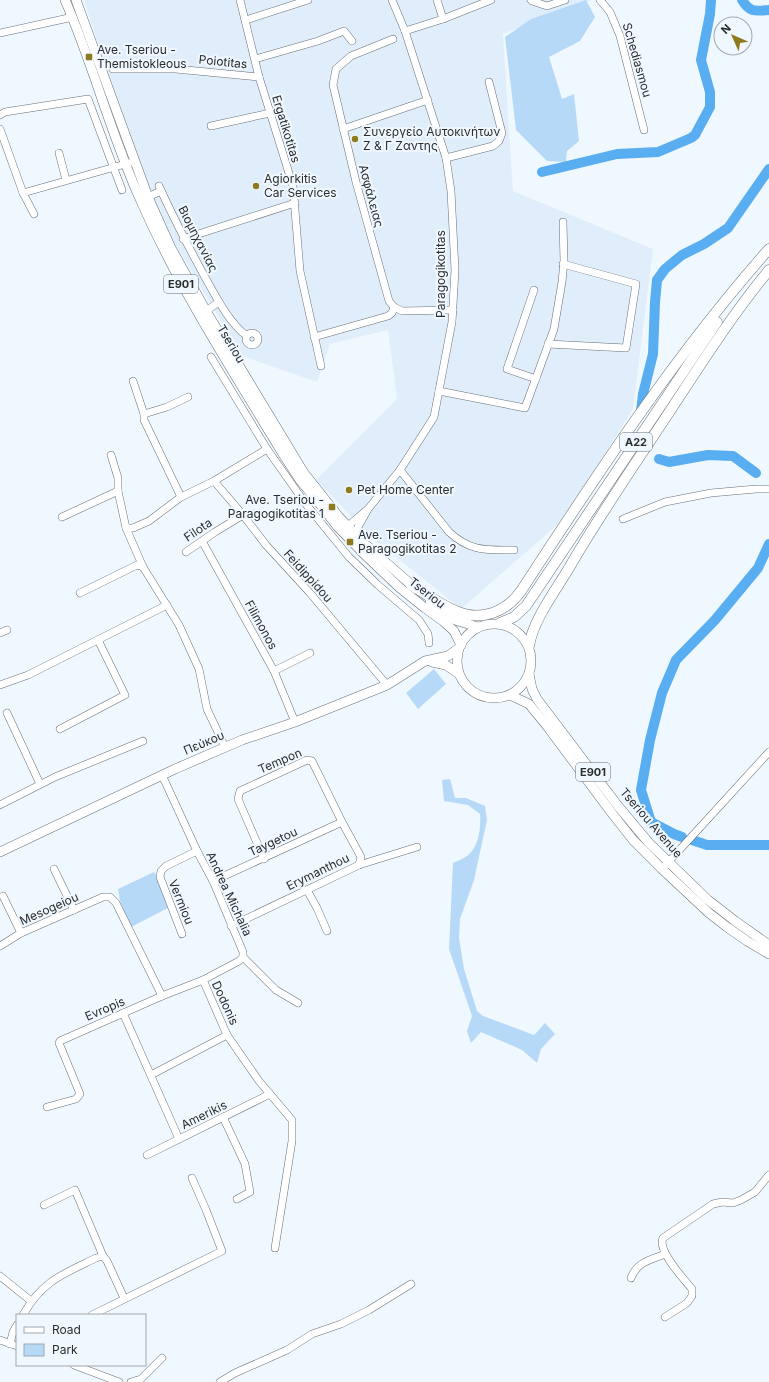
<svg xmlns="http://www.w3.org/2000/svg" width="769" height="1382" font-family="Inter,sans-serif">
<style>
.built{fill:#e0eefb}
.green{fill:#b7d9f8}
.lines{fill:none;stroke-linecap:round;stroke-linejoin:round}
.river{stroke:#59adf1;stroke-width:10}
.minor-casing{stroke:#686f76;stroke-width:8}
.major-casing{stroke:#686f76;stroke-width:10}
.highway-casing{stroke:#686f76;stroke-width:11}
.minor{stroke:#fff;stroke-width:7}
.major{stroke:#fff;stroke-width:9}
.highway{stroke:#fff;stroke-width:10}
.poi-dot{fill:#8f7a20;stroke:#f0f8ff;stroke-width:1.5}
.labels{text-anchor:middle;stroke-width:4;stroke-linejoin:round;paint-order:stroke}
.shield{fill:#f0f8ff;stroke:#656a6e;stroke-width:1}
.shield-label{font-size:11px;font-weight:bold;fill:#2a2d30}
.poi-label{font-size:12px;fill:#2a2d30;stroke:#f0f8ff;text-anchor:start}
.street-label{font-size:12px;fill:#2a2d30;stroke:#f0f8ff}
</style>
<rect width="100%" height="100%" fill="#f0f8ff"/>
<polygon class="built" points="84,0 592,0 503,34 513,191 653,249 633,409 564,519 461,609 371,537 316,480 397,399 388,330 330,344 317,382 242,356 163,224 125,128"/>
<g class="green">
<polygon points="586,0 595,17 580,41 549,57 562,99 574,94 579,141 567,151 566,162 547,161 516,130 505,37 531,19"/>
<polygon points="434,669 446,684 418,709 406,693"/>
<path d="M 450,779 L 455,798 L 466,798 L 485,806 L 487,820 L 474,880 L 460,919 L 459,938 L 464,969 L 477,1011 L 483,1016 L 534,1035 L 538,1031 L 545,1023 L 555,1034 L 541,1049 L 537,1063 L 522,1050 L 481,1032 L 471,1043 L 467,1031 L 472,1016 L 449,949 L 453,863 C 457,861 463,859 467,856 C 479,847 481,828 480,814 L 468,805 L 444,801 L 442,780 Z"/>
<polygon points="154,872 160,882 168,908 131,927 120,901 118,889"/>
</g>
<g class="lines">
<g class="river">
<path d="M 742,0 C 750,13 755,11 769,10"/>
<polyline points="542,172 617,154 658,152 691,138 695,135 710,107 710,92 701,60 710,14 711,0"/>
<polyline points="641,411 643,394 653,354 655,302 657,280 665,269 682,255 704,244 728,228 769,169"/>
<polyline points="659,459 669,462 708,455 733,456 756,473"/>
<polyline points="682,837 674,834 651,822 641,790 650,740 662,693 676,660 715,620 758,568 769,544"/>
<polyline points="692,840 707,845 769,845"/>
</g>
<g class="minor-casing">
<g id="minor">
<polyline points="240,0 259,77 293,186 300,271 321,366"/>
<polyline points="437,0 443,19"/>
<polyline points="531,0 532,1 547,6 565,0"/>
<polyline points="600,0 610,12 620,36 644,130"/>
<polyline points="246,20 308,0"/>
<polyline points="405,31 443,19 491,0"/>
<polyline points="0,33 73,17"/>
<polyline points="393,39 351,56 336,69 333,85 356,182 389,301 394,307 402,311 453,310"/>
<polyline points="255,59 318,41 344,31 352,41"/>
<polyline points="113,69 176,69 259,77"/>
<polyline points="0,115 5,112 88,99 122,190"/>
<polyline points="211,126 270,113"/>
<polyline points="0,129 23,193 34,214"/>
<polyline points="343,129 428,100"/>
<polyline points="59,153 66,180"/>
<polyline points="446,158 493,146 499,141 502,133 489,82"/>
<path d="M 159,186 C 173,217 189,248 206,279 C 216,297 230,324 247,336"/>
<polyline points="23,193 129,163"/>
<polyline points="148,197 161,191"/>
<polyline points="183,239 295,203"/>
<polyline points="534,290 507,369 536,379"/>
<polyline points="206,311 219,302"/>
<circle cx="252" cy="339" r="6"/>
<polyline points="314,337 388,316 392,313 394,307"/>
<polyline points="548,344 626,348 636,284 563,264"/>
<polyline points="211,357 267,449 305,503 349,557 378,585 419,620 428,634 429,643"/>
<polyline points="133,381 144,414 144,420 181,497"/>
<polyline points="439,391 525,408 554,329 562,282 564,261 563,222"/>
<polyline points="144,414 167,407 188,397"/>
<polyline points="111,455 118,478 118,491 126,528 143,567 179,625 199,669 207,709 225,747"/>
<path d="M 400,470 L 449,532 C 471,552 486,550 514,550"/>
<polyline points="214,481 243,515 266,545 310,593 387,685"/>
<polyline points="62,517 118,491"/>
<polyline points="623,519 665,502 711,493 756,489 769,489"/>
<polyline points="348,526 368,509 400,470 434,417 452,322 455,270 451,191 446,158 405,31 392,0"/>
<polyline points="126,528 133,528 149,521 181,497 214,481 267,449"/>
<polyline points="357,536 358,527 367,511"/>
<polyline points="202,541 274,671 295,722"/>
<polyline points="186,552 215,532 243,515"/>
<polyline points="80,593 137,565 143,567"/>
<polyline points="0,633 7,630"/>
<polyline points="274,671 310,653"/>
<polyline points="0,685 28,675 167,605"/>
<polyline points="7,713 40,784"/>
<polyline points="60,729 125,695 98,640"/>
<polyline points="162,775 197,851 213,881 243,952 243,957 276,990 298,1003"/>
<polyline points="0,805 55,777 143,741"/>
<polyline points="264,859 238,799 240,791 307,760 312,761 342,822 361,857 359,865"/>
<polyline points="54,869 74,910"/>
<polyline points="662,869 769,752"/>
<polyline points="213,881 342,822"/>
<polyline points="307,890 317,908 327,931"/>
<polyline points="3,896 21,933"/>
<polyline points="231,926 359,865 417,847"/>
<polyline points="182,934 160,877 161,871 166,866 197,851"/>
<polyline points="0,946 21,933 103,897 110,897 116,903 162,996"/>
<polyline points="203,980 227,1035 259,1081 292,1120 292,1141 275,1248"/>
<polyline points="123,1013 179,1139"/>
<polyline points="151,1075 227,1035"/>
<polyline points="47,1107 76,1099 80,1094 59,1043 60,1041 162,996 203,980 239,961 243,957"/>
<polyline points="223,1117 245,1164 250,1192 237,1199"/>
<polyline points="147,1155 270,1094"/>
<polyline points="44,1205 75,1190 103,1256 107,1261 124,1298"/>
<polyline points="0,1276 31,1301"/>
<path d="M 631,1278 C 637,1262 650,1260 665,1254"/>
<path d="M 23,1315 C 42,1281 63,1274 96,1258 L 103,1256"/>
<polyline points="92,1315 222,1251 206,1210 192,1178"/>
<path d="M 665,1317 L 687,1303 L 692,1296 L 692,1289 C 684,1279 657,1251 663,1238 L 713,1204 L 722,1202 L 733,1203 L 741,1200 L 755,1192 L 769,1175"/>
<polyline points="0,1340 17,1346"/>
<polyline points="10,1344 13,1332 17,1325"/>
<polyline points="74,1365 119,1382"/>
<polyline points="131,1382 141,1379 162,1358"/>
<polyline points="220,1382 235,1373 287,1350 312,1334 341,1324 369,1310 411,1284"/>
</g>
</g>
<g class="major-casing">
<g id="major">
<path d="M 65,0 C 94,66 111,136 141,201 C 180,290 233,371 283,454 L 300,480 L 320,504 L 337,526 L 362,552 L 400,588 L 425,608 L 443,621 L 454,631 L 461,645"/>
<polyline points="76,0 148,197 171,248 206,311 304,473 339,517 366,545 416,589"/>
<polyline points="430,601 455,620 478,627"/>
<circle cx="494" cy="661" r="37"/>
<polyline points="432,662 446,665 459,674"/>
<polyline points="529,674 532,689 537,699 618,806 649,843 708,900 735,921 769,945"/>
<polyline points="510,695 529,704 547,726 611,812 633,840 662,869 709,913 727,927 747,941 769,954"/>
<polyline points="0,852 175,769 242,740 295,722 387,685 425,661 448,656 459,648"/>
</g>
</g>
<g class="highway-casing">
<g id="highway">
<path d="M 411,585 C 426,594 441,605 456,611 C 481,622 506,612 521,591 C 598,473 675,355 769,249"/>
<polyline points="500,623 514,617 526,606 717,322"/>
<path d="M 529,646 C 533,620 556,590 569,568 C 599,516 633,467 666,417 C 699,367 731,316 769,270"/>
</g>
</g>
<use href="#minor" class="minor"/>
<use href="#major" class="major"/>
<use href="#highway" class="highway"/>
</g>
<g class="poi-dot">
<rect x="85" y="53" width="8" height="8" rx="2"/>
<circle cx="355" cy="139" r="4"/>
<circle cx="256" cy="186" r="4"/>
<circle cx="349" cy="490" r="4"/>
<rect x="328" y="503" width="8" height="8" rx="2"/>
<rect x="346" y="538" width="8" height="8" rx="2"/>
</g>
<g class="labels">
<g class="shield">
<rect x="164" y="275" width="34" height="18" rx="3"/>
<rect x="620" y="433" width="32" height="18" rx="3"/>
<rect x="576" y="763" width="34" height="18" rx="3"/>
</g>
<g class="shield-label">
<text x="181" y="288">E901</text>
<text x="636" y="446">A22</text>
<text x="593" y="776">E901</text>
</g>
<g class="poi-label">
<text x="97" y="54">Ave. Tseriou -<tspan x="97" dy="14">Themistokleous</tspan></text>
<text x="363" y="136">Συνεργείο Αυτοκινήτων<tspan x="363" dy="14">Ζ &amp; Γ Ζαντης</tspan></text>
<text x="264" y="183">Agiorkitis<tspan x="264" dy="14">Car Services</tspan></text>
<text x="357" y="494">Pet Home Center</text>
<text x="324" y="504" text-anchor="end">Ave. Tseriou -<tspan x="324" dy="14">Paragogikotitas 1</tspan></text>
<text x="358" y="539">Ave. Tseriou -<tspan x="358" dy="14">Paragogikotitas 2</tspan></text>
</g>
<g class="street-label">
<text transform="translate(637 60) rotate(74)" y="4">Schediasmou</text>
<text transform="translate(223 62) rotate(6)" y="4">Poiotitas</text>
<text transform="translate(286 129) rotate(73)" y="4">Ergatikotitas</text>
<text transform="translate(371 196) rotate(75)" y="4">Ασφάλειας</text>
<text transform="translate(198 239) rotate(63)" y="4">Βιομηχανίας</text>
<text transform="translate(441 274) rotate(-90)" y="4">Paragogikotitas</text>
<text transform="translate(231 344) rotate(59)" y="4">Tseriou</text>
<text transform="translate(198 530) rotate(-34)" y="4">Filota</text>
<text transform="translate(308 576) rotate(48)" y="4">Feidippidou</text>
<text transform="translate(427 593) rotate(38)" y="4">Tseriou</text>
<text transform="translate(261 625) rotate(61)" y="4">Filimonos</text>
<text transform="translate(204 743) rotate(-23)" y="4">Πεύκου</text>
<text transform="translate(280 761) rotate(-23)" y="4">Tempon</text>
<text transform="translate(651 823) rotate(49)" y="4">Tseriou Avenue</text>
<text transform="translate(273 842) rotate(-25)" y="4">Taygetou</text>
<text transform="translate(318 872) rotate(-26)" y="4">Erymanthou</text>
<text transform="translate(229 894) rotate(65)" y="4">Andrea Michalia</text>
<text transform="translate(181 902) rotate(68)" y="4">Vermiou</text>
<text transform="translate(49 909) rotate(-24)" y="4">Mesogeiou</text>
<text transform="translate(225 1003) rotate(65)" y="4">Dodonis</text>
<text transform="translate(105 1009) rotate(-23)" y="4">Evropis</text>
<text transform="translate(204 1115) rotate(-26)" y="4">Amerikis</text>
</g>
</g>
<rect x="16" y="1314" width="130" height="52" fill="#f0f8ff" stroke="#a1a7ac"/>
<rect x="24" y="1327" width="20" height="6" fill="#ffffff" stroke="#a1a7ac"/>
<text x="52" y="1334" font-size="12" fill="#2a2d30">Road</text>
<rect x="24" y="1344" width="20" height="12" fill="#b7d9f8" stroke="#a1a7ac"/>
<text x="52" y="1354" font-size="12" fill="#2a2d30">Park</text>
<g transform="translate(733 36) rotate(315)"><circle r="19" fill="#f0f8ff" stroke="#a1a7ac"/>
<path d="M0-3L7 15L0 10L-7 15Z" fill="#8f7a20"/>
<text y="-6" font-size="11" font-weight="bold" text-anchor="middle" fill="#2a2d30">N</text>
</g>
</svg>
